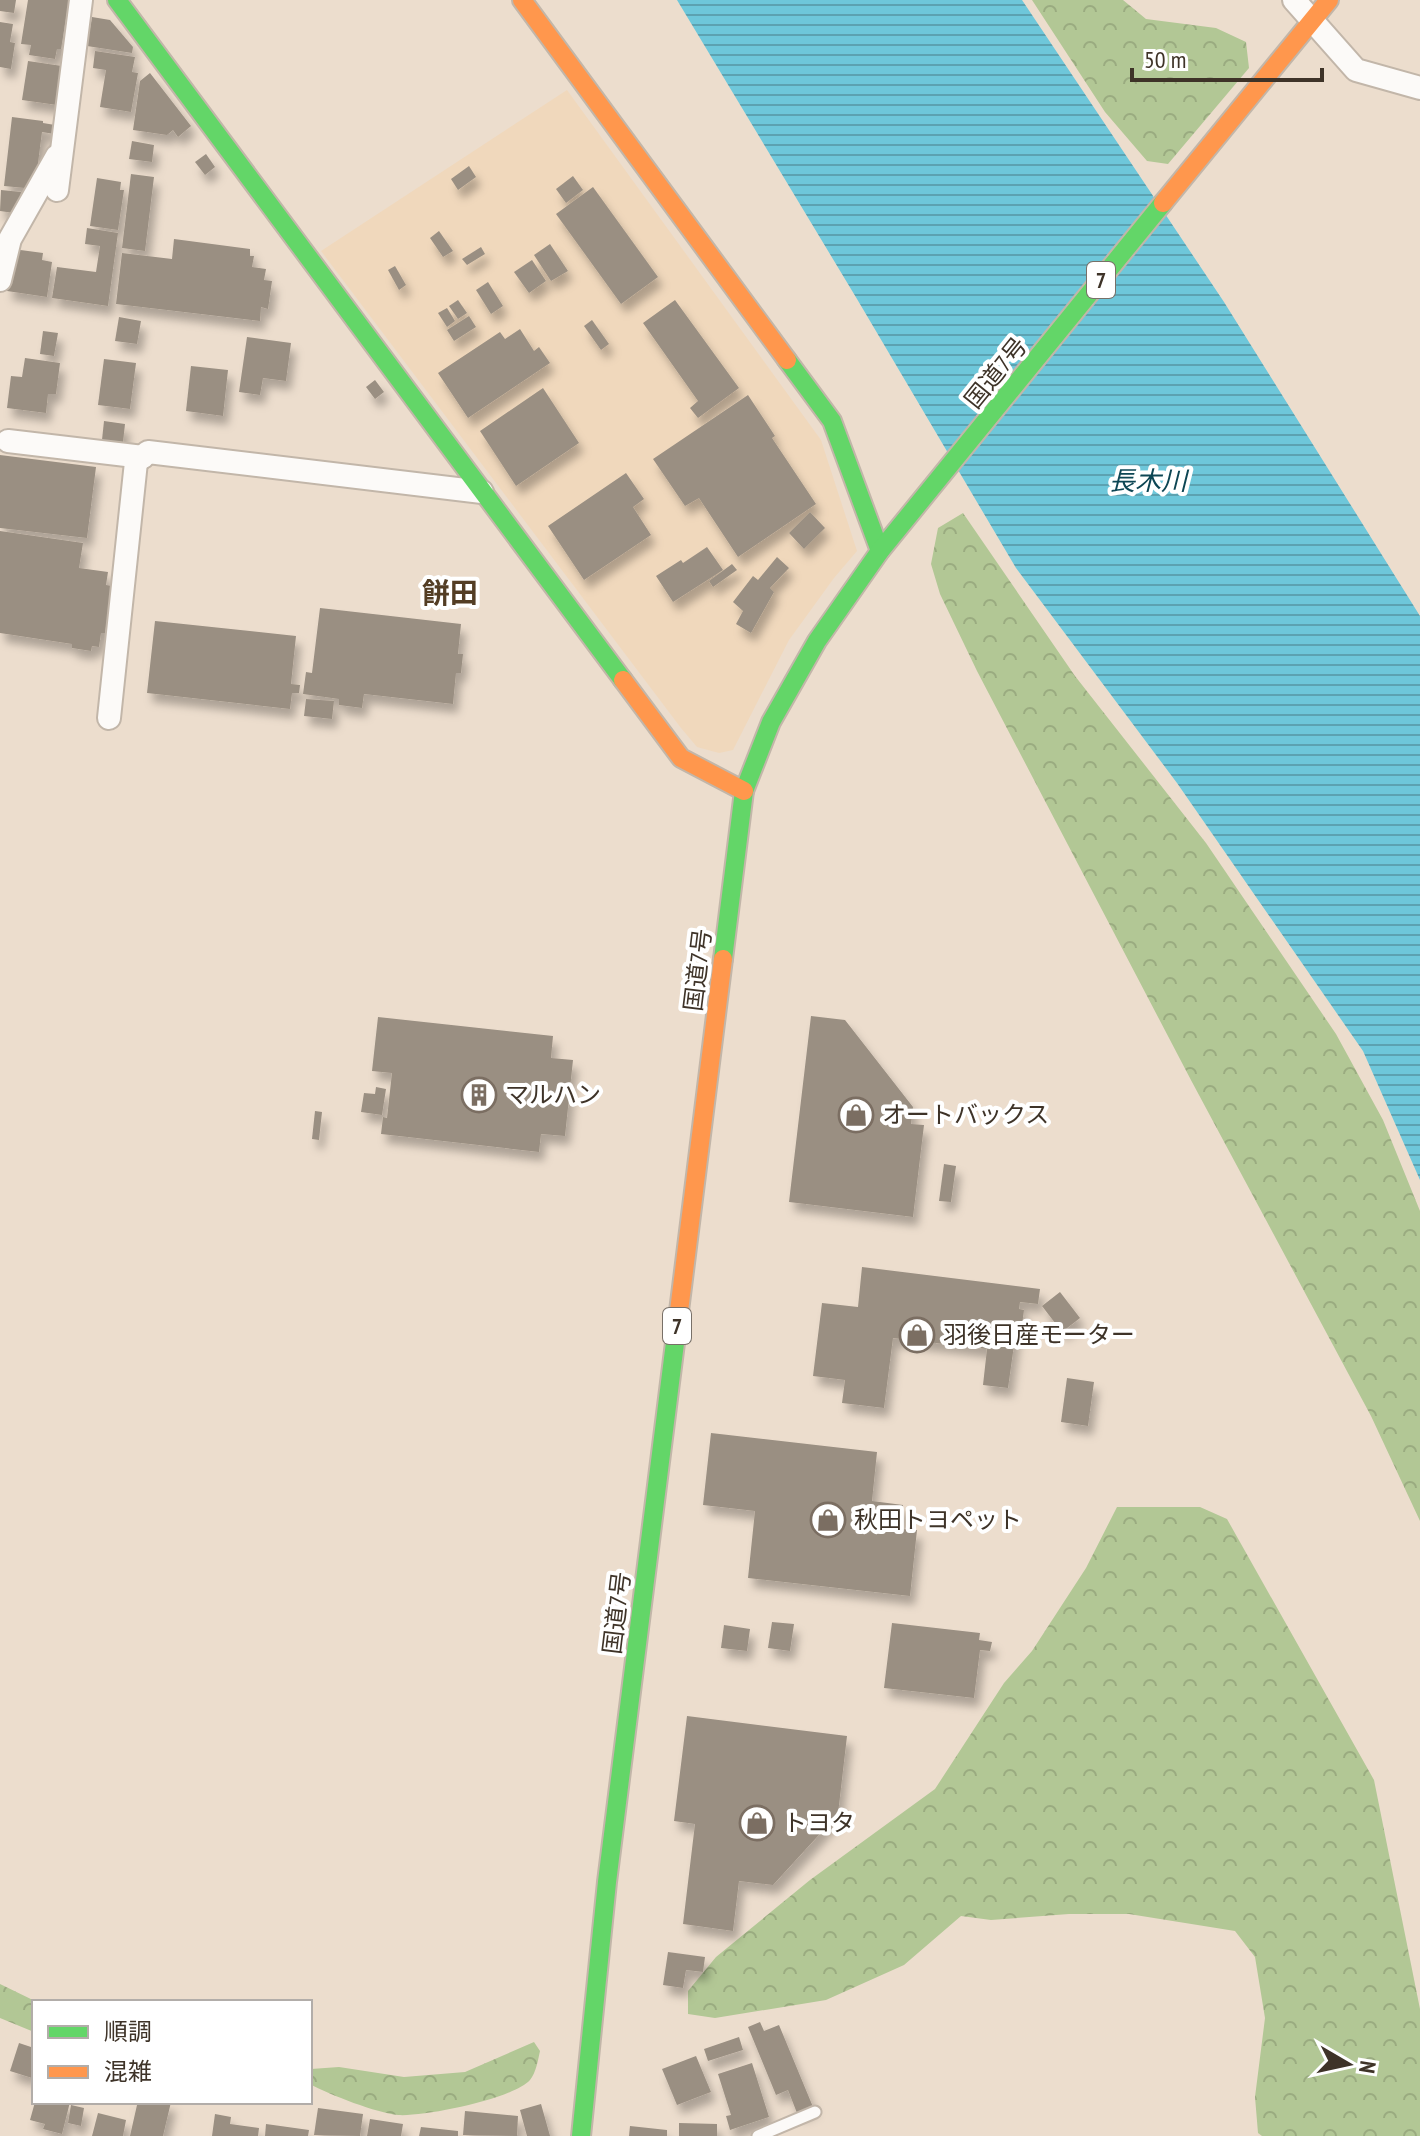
<svg xmlns="http://www.w3.org/2000/svg" width="1420" height="2136" font-family="'PT Sans Narrow','Noto Sans JP',sans-serif">
<style>
.built{fill:#f0d8bc}
.forest{fill:url(#forest-crowns)}
.water{fill:url(#water-rules)}
.building{fill:#9a8f82;filter:url(#shadow)}
.lines{fill:none;stroke-linecap:round;stroke-linejoin:round}
.lane-casing{stroke:#c2b6a9;stroke-width:15}
.street-casing{stroke:#c2b6a9;stroke-width:26}
.fast-casing{stroke:#c2b6a9;stroke-width:22}
.slow-casing{stroke:#c2b6a9;stroke-width:22}
.lane{stroke:#fcfaf8;stroke-width:11}
.street{stroke:#fcfaf8;stroke-width:22}
.fast{stroke:#63d668;stroke-width:18}
.slow{stroke:#ff974d;stroke-width:18}
.labels{text-anchor:middle;stroke-width:8;stroke-linejoin:round;paint-order:stroke}
.shield{fill:#fff;stroke:#787068;stroke-width:2}
.shield-label{font-size:22px;font-weight:bold;fill:#3e3328}
.street-label{font-size:24px;fill:#3e3328;stroke:#fff}
.poi-label{font-size:24px;fill:#3e3328;stroke:#fff;text-anchor:start}
.water-label{font-size:26px;font-style:italic;fill:#0d4654;stroke:#fff}
.quarter-label{font-size:28px;font-weight:bold;fill:#533d24;stroke:#fff}
</style>
<defs>
<pattern id="forest-crowns" width="20" height="18" patternUnits="userSpaceOnUse" patternTransform="scale(2)"><rect width="20" height="18" fill="#b2c795"/><path d="M2 6a3 3 0 1 1 6 0M12 15a3 3 0 1 1 6 0" fill="none" stroke="#9aab80"/></pattern>
<pattern id="water-rules" width="6" height="5" patternUnits="userSpaceOnUse" patternTransform="scale(2)"><rect width="6" height="5" fill="#6ec7da"/><path d="M0 2.5h6" fill="none" stroke="#5ca2b1"/></pattern>
<filter id="shadow"><feDropShadow dx="5" dy="9" stdDeviation="4" flood-color="#0004"/></filter>
</defs>
<rect width="100%" height="100%" fill="#ecddcd"/>
<polygon class="built" points="567,90 821,440 857,551 834,578 789,640 733,750 719,753 697,747 681,728 321,251"/>
<g class="forest">
<polygon points="1032,0 1123,0 1146,19 1216,28 1246,42 1249,68 1168,164 1147,161 1105,112"/>
<polygon points="963,513 1075,676 1206,843 1336,1034 1383,1120 1420,1211 1420,1521 1371,1416 1192,1082 977,671 940,594 931,564 938,528"/>
<polygon points="1117,1507 1200,1507 1227,1519 1374,1780 1420,2009 1420,2136 1262,2136 1258,2133 1255,2097 1265,2018 1255,1957 1235,1931 1129,1914 1069,1914 991,1920 961,1916 904,1965 826,2000 715,2018 688,2014 688,1991 716,1957 810,1880 935,1789 1004,1683 1032,1651 1086,1568"/>
<polygon points="0,1984 37,2002 34,2002 34,2032 0,2018"/>
<path d="M 534,2042 L 540,2051 C 538,2060 536,2073 530,2080 C 513,2099 424,2117 398,2115 C 377,2113 330,2095 310,2084 L 311,2069 L 339,2067 L 404,2077 L 465,2072 Z"/>
</g>
<polygon class="water" points="677,0 1022,0 1224,302 1420,616 1420,1180 1363,1051 1177,783 1016,568 857,299"/>
<g class="building">
<polygon points="0,0 16,0 14,13 0,11"/>
<polygon points="28,0 69,0 61,49 57,49 55,59 29,55 31,45 21,44"/>
<polygon points="92,17 110,20 133,47 132,53 87,46"/>
<polygon points="0,22 13,24 10,42 15,43 11,69 0,67"/>
<polygon points="95,51 135,57 132,72 138,73 131,112 100,107 106,70 93,68"/>
<polygon points="28,61 62,66 57,105 22,100"/>
<polygon points="150,73 191,126 178,137 173,130 167,135 133,130 140,81"/>
<polygon points="12,117 43,121 43,123 55,125 54,134 42,132 36,179 25,188 4,186"/>
<polygon points="132,141 154,145 152,162 129,159"/>
<polygon points="206,154 215,167 205,175 195,162"/>
<polygon points="469,166 476,177 458,190 451,179"/>
<polygon points="131,174 154,177 145,251 122,248"/>
<polygon points="573,176 583,190 566,203 556,189"/>
<polygon points="97,178 121,182 120,190 124,190 118,230 90,226"/>
<polygon points="593,187 658,277 621,304 556,214"/>
<polygon points="1,190 21,192 19,205 15,204 14,213 0,211"/>
<polygon points="87,228 118,233 108,306 52,298 57,267 96,272 100,246 85,244"/>
<polygon points="439,231 453,251 443,257 430,238"/>
<polygon points="174,239 250,249 250,256 254,256 252,267 266,269 264,280 272,281 268,309 261,307 260,321 116,304 122,253 172,259"/>
<polygon points="550,244 568,271 551,281 534,255"/>
<polygon points="481,247 485,254 467,265 462,259"/>
<polygon points="13,249 43,253 42,260 52,262 47,297 7,291"/>
<polygon points="532,260 546,281 529,293 514,272"/>
<polygon points="395,266 406,285 399,290 388,270"/>
<polygon points="488,282 503,306 491,314 476,290"/>
<polygon points="458,300 467,313 458,319 449,306"/>
<polygon points="675,300 739,388 698,418 690,408 698,401 643,323"/>
<polygon points="447,308 455,321 447,327 438,313"/>
<polygon points="469,316 476,327 454,341 447,330"/>
<polygon points="119,317 141,321 137,344 115,341"/>
<polygon points="592,320 609,344 601,350 584,326"/>
<polygon points="520,329 534,351 539,347 550,363 468,418 438,373 500,332 505,339"/>
<polygon points="43,331 58,333 54,356 40,354"/>
<polygon points="247,337 291,343 286,381 263,378 260,395 239,392"/>
<polygon points="25,358 60,363 56,394 48,394 46,413 7,408 11,376 22,377"/>
<polygon points="104,359 136,363 130,409 98,405"/>
<polygon points="191,366 228,370 223,416 186,411"/>
<polygon points="375,380 384,392 375,399 366,387"/>
<polygon points="543,388 579,443 516,486 480,431"/>
<polygon points="748,395 775,436 772,438 816,504 738,557 699,498 685,506 653,459"/>
<polygon points="104,421 125,424 123,442 102,440"/>
<polygon points="0,455 96,467 87,538 0,528"/>
<polygon points="626,473 644,499 633,507 651,535 584,580 548,526"/>
<polygon points="810,512 825,528 804,549 789,533"/>
<polygon points="0,531 83,543 79,568 108,572 106,585 112,586 105,633 101,633 99,647 92,646 91,651 72,648 72,644 0,633"/>
<polygon points="707,547 723,570 673,602 656,576 681,560 683,563"/>
<polygon points="777,557 789,568 770,588 774,592 751,633 736,624 743,611 733,602 753,576 758,580"/>
<polygon points="732,564 737,570 713,587 709,581"/>
<polygon points="320,608 461,624 458,654 463,654 461,673 456,673 453,704 364,694 362,708 339,705 339,699 303,694 306,672 312,673"/>
<polygon points="155,621 296,636 291,684 300,685 299,693 292,693 290,709 147,693"/>
<polygon points="306,699 334,701 332,719 304,716"/>
<polygon points="811,1016 845,1020 913,1107 911,1124 924,1125 913,1217 789,1202"/>
<polygon points="378,1017 553,1036 551,1058 573,1060 565,1136 541,1134 539,1152 381,1134 383,1117 387,1118 392,1073 372,1071"/>
<polygon points="376,1087 386,1089 382,1115 361,1112 364,1093 375,1094"/>
<polygon points="315,1111 322,1112 319,1140 312,1139"/>
<polygon points="944,1164 956,1166 951,1202 939,1201"/>
<polygon points="862,1267 1040,1289 1038,1304 1020,1302 1019,1309 1024,1310 1021,1332 1016,1331 1008,1388 983,1385 987,1349 893,1338 884,1408 842,1403 845,1380 813,1376 822,1303 858,1307"/>
<polygon points="1060,1292 1080,1318 1062,1332 1042,1306"/>
<polygon points="1067,1378 1094,1382 1088,1426 1061,1422"/>
<polygon points="711,1433 877,1452 872,1501 903,1505 900,1529 917,1530 910,1596 748,1578 755,1511 703,1505"/>
<polygon points="772,1622 794,1624 790,1651 768,1648"/>
<polygon points="892,1623 980,1633 979,1640 992,1642 990,1651 980,1650 974,1698 884,1688"/>
<polygon points="724,1625 750,1629 747,1651 721,1648"/>
<polygon points="687,1716 847,1736 838,1814 773,1885 739,1881 733,1931 683,1924 695,1824 674,1821"/>
<polygon points="668,1952 705,1957 703,1972 686,1970 683,1988 663,1985"/>
<polygon points="760,2022 764,2031 779,2025 813,2107 797,2113 788,2090 776,2095 748,2027"/>
<polygon points="739,2037 743,2050 708,2061 704,2049"/>
<polygon points="19,2043 34,2048 32,2078 10,2071"/>
<polygon points="696,2056 711,2092 677,2105 662,2069"/>
<polygon points="752,2063 769,2117 730,2130 726,2116 731,2115 718,2074"/>
<polygon points="35,2102 70,2102 62,2134 43,2129 45,2124 30,2120"/>
<polygon points="129,2102 171,2102 163,2136 130,2136 137,2105"/>
<polygon points="541,2104 550,2136 527,2136 520,2110"/>
<polygon points="71,2105 84,2108 81,2126 68,2123"/>
<polygon points="318,2108 363,2114 360,2136 314,2135"/>
<polygon points="465,2111 518,2116 517,2136 463,2135"/>
<polygon points="98,2113 126,2120 123,2136 92,2136"/>
<polygon points="215,2114 231,2117 230,2124 259,2128 258,2136 212,2136"/>
<polygon points="370,2119 403,2124 401,2136 367,2136"/>
<polygon points="679,2123 717,2124 717,2136 679,2136"/>
<polygon points="266,2124 309,2130 308,2136 265,2136"/>
<polygon points="630,2126 667,2130 667,2136 629,2136"/>
<polygon points="421,2127 458,2131 458,2136 419,2136"/>
</g>
<g class="lines">
<g class="lane-casing">
<polyline id="lane" points="758,2136 815,2112"/>
</g>
<g class="street-casing">
<g id="street">
<polyline points="1294,0 1356,70 1420,88"/>
<polyline points="57,190 81,0"/>
<polyline points="0,280 10,239 57,156"/>
<polyline points="8,441 143,457"/>
<polyline points="109,718 136,462 148,452 482,492"/>
</g>
</g>
<g class="fast-casing">
<g id="fast">
<polyline points="117,0 623,680"/>
<polyline points="787,360 832,421 880,551"/>
<polyline points="723,959 744,791 771,722 817,641 880,551 1163,203"/>
<polyline points="581,2136 607,1882 678,1319"/>
</g>
</g>
<g class="slow-casing">
<g id="slow">
<polyline points="522,0 787,360"/>
<polyline points="1163,203 1329,0"/>
<polyline points="623,680 681,758 744,791"/>
<polyline points="678,1319 723,959"/>
</g>
</g>
<use href="#lane" class="lane"/>
<use href="#street" class="street"/>
<use href="#fast" class="fast"/>
<use href="#slow" class="slow"/>
</g>
<defs>
<g id="building-ring" transform="scale(1.8)"><circle r="9.5" fill="#fff" stroke="#7b6e62" stroke-width="1.5"/><path d="M-4-6H4V6H1V3H-1V6H-4ZM-2.5-4.3h1.7v1.8h-1.7ZM.8-4.3h1.7v1.8H.8ZM-2.5-1h1.7V.8h-1.7ZM.8-1h1.7V.8H.8Z" fill="#7b6e62"/></g>
<g id="shop-ring" transform="scale(1.8)"><circle r="9.5" fill="#fff" stroke="#7b6e62" stroke-width="1.5"/><path d="M-5-2.5h2.3a2.7 3.5 0 0 1 5.4 0H5L5.5 6h-11ZM-1.5-2.5h3a1.5 2.3 0 0 0-3 0Z" fill="#7b6e62"/></g>
</defs>
<g fill-rule="evenodd">
<use href="#building-ring" x="479" y="1095"/>
<use href="#shop-ring" x="856" y="1115"/>
<use href="#shop-ring" x="917" y="1335"/>
<use href="#shop-ring" x="828" y="1520"/>
<use href="#shop-ring" x="757" y="1823"/>
</g>
<g class="labels">
<g class="shield">
<rect x="1087" y="262" width="28" height="36" rx="6"/>
<rect x="663" y="1308" width="28" height="36" rx="6"/>
</g>
<g class="shield-label">
<text x="1101" y="288">7</text>
<text x="677" y="1334">7</text>
</g>
<g class="street-label">
<text transform="translate(996 373) rotate(-51)" y="8">国道7号</text>
<text transform="translate(698 970) rotate(-83)" y="8">国道7号</text>
<text transform="translate(617 1613) rotate(-83)" y="8">国道7号</text>
</g>
<g class="poi-label">
<text x="505" y="1103">マルハン</text>
<text x="882" y="1123">オートバックス</text>
<text x="943" y="1343">羽後日産モーター</text>
<text x="854" y="1528">秋田トヨペット</text>
<text x="783" y="1831">トヨタ</text>
</g>
<g class="water-label">
<text x="1148" y="490">長木川</text>
</g>
<g class="quarter-label">
<text x="450" y="603">餅田</text>
</g>
</g>
<rect x="32" y="2000" width="280" height="104" fill="#ffffff" stroke="#b2ada9" stroke-width="2"/>
<rect x="48" y="2026" width="40" height="12" fill="#63d668" stroke="#b2ada9" stroke-width="2"/>
<text x="104" y="2040" font-size="24" fill="#3e3328">順調</text>
<rect x="48" y="2066" width="40" height="12" fill="#ff974d" stroke="#b2ada9" stroke-width="2"/>
<text x="104" y="2080" font-size="24" fill="#3e3328">混雑</text>
<g transform="translate(1348 2064) rotate(99)" stroke="#ffffff" stroke-width="6" paint-order="stroke">
<path d="M0-6L14 30L0 20L-14 30Z" fill="#3e3328"/>
<text y="-12" font-size="22" font-weight="bold" text-anchor="middle" fill="#3e3328">N</text>
</g>
<path d="M1132 68v12h190v-12" fill="none" stroke="#3e3328" stroke-width="4"/>
<text x="1144" y="68" font-size="24" fill="#3e3328" stroke="#ffffff" stroke-width="6" paint-order="stroke">50 m</text>
</svg>
